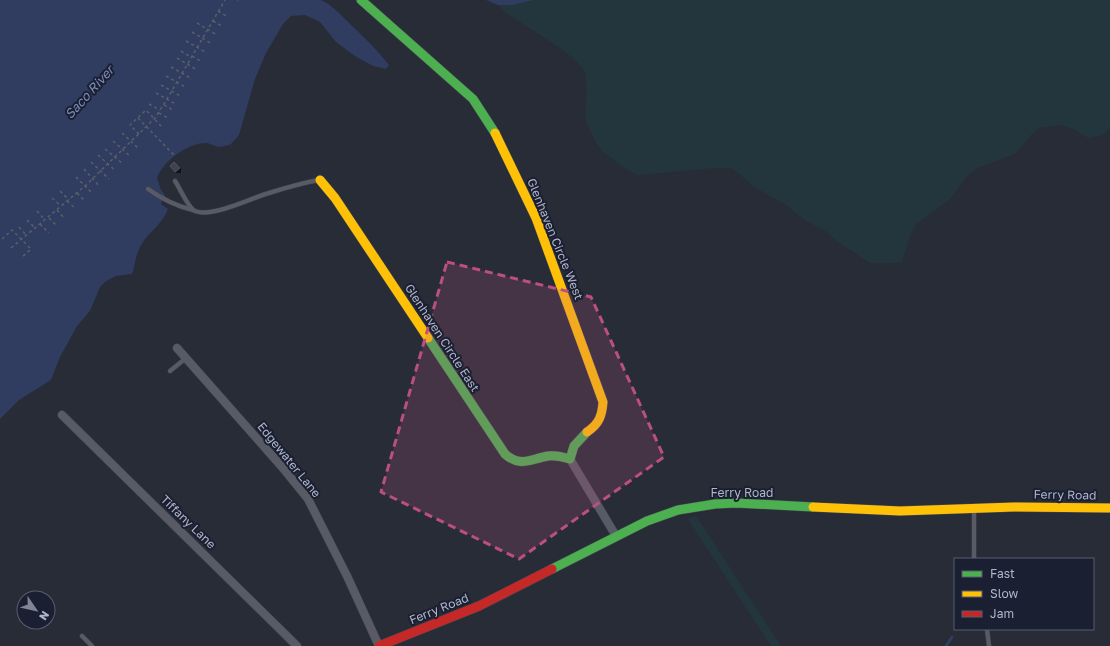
<svg xmlns="http://www.w3.org/2000/svg" width="1110" height="646" font-family="'Golos Text',sans-serif">
<style>
.green{fill:#23363e}
.water{fill:#303c60}
.lines{fill:none;stroke-linecap:round;stroke-linejoin:round}
.stream{stroke:#303c60;stroke-width:3}
.building{fill:#3f424d;stroke:#4f535f;filter:url(#shadow)}
.lane-casing{stroke:#444750;stroke-width:5}
.street-casing{stroke:#444750;stroke-width:9}
.fast-casing{stroke:#444750;stroke-width:10}
.slow-casing{stroke:#444750;stroke-width:10}
.jam-casing{stroke:#444750;stroke-width:10}
.path{stroke:#5a5f68;stroke-width:1.5;stroke-dasharray:3 3;stroke-linecap:butt}
.lane{stroke:#585a65;stroke-width:4}
.street{stroke:#585a65;stroke-width:8}
.fast{stroke:#4caf50;stroke-width:9}
.slow{stroke:#ffc107;stroke-width:9}
.jam{stroke:#c62828;stroke-width:9}
.marked{fill:#bc4f82;fill-opacity:0.2;stroke:#bc4f82;stroke-width:3;stroke-dasharray:8 5;stroke-linejoin:round}
.labels{text-anchor:middle;stroke-width:4;stroke-linejoin:round;paint-order:stroke}
.street-label{font-size:12px;fill:#b0b5c9;stroke:#1a2032}
.water-label{font-size:13px;font-style:italic;fill:#7c8cb8;stroke:#1a2032}
</style>
<defs>
<filter id="shadow"><feDropShadow dx="3.5" dy="3.5" stdDeviation="0" flood-color="#0009"/></filter>
</defs>
<rect width="100%" height="100%" fill="#272c37"/>
<g class="green">
<polygon points="534,0 1110,0 1110,127 1103,135 1088,138 1074,129 1060,125 1039,128 1031,135 1015,154 977,168 966,177 950,199 916,224 909,238 902,262 890,263 870,263 837,241 826,231 806,221 786,205 753,186 732,168 714,168 637,175 620,165 603,152 595,141 587,124 585,114 587,93 585,71 573,58 560,48 505,12 498,5 513,5"/>
<polygon points="696,516 781,646 771,646 687,518"/>
</g>
<g class="water">
<path d="M 0,0 L 321,0 C 332,5 341,15 350,24 C 364,37 377,50 389,65 L 386,69 L 373,66 L 355,56 L 336,42 L 320,22 L 305,15 L 291,16 L 283,24 L 266,53 L 255,79 L 239,135 L 230,145 C 227,145 222,147 218,147 C 214,146 210,143 206,143 C 188,143 163,161 157,178 L 161,190 L 165,195 L 161,204 L 168,209 C 163,224 147,233 140,247 C 136,255 135,263 133,272 L 131,274 L 116,276 L 106,281 L 100,287 L 90,311 L 77,326 L 60,357 L 51,380 L 19,400 L 0,419 Z"/>
<polygon points="486,0 534,0 513,5 498,5"/>
</g>
<g class="lines">
<polyline class="stream" points="946,646 952,637"/>
</g>
<polygon class="building" points="174,162 180,168 175,172 170,166"/>
<g class="lines">
<g class="lane-casing">
<g id="lane">
<path d="M 175,181 C 180,188 188,208 195,211 C 212,218 251,198 269,193 C 285,188 302,183 319,180"/>
<path d="M 148,189 C 162,199 175,206 193,210"/>
<polyline points="170,371 186,358"/>
<polyline points="974,511 974,559"/>
<polyline points="987,629 989,646"/>
<polyline points="82,636 92,646"/>
</g>
</g>
<g class="street-casing">
<g id="street">
<polyline points="177,348 282,467 308,499 347,576 379,646"/>
<polyline points="62,415 297,646"/>
<polyline points="570,459 616,536"/>
</g>
</g>
<g class="fast-casing">
<g id="fast">
<polyline points="361,0 473,99 495,133"/>
<path d="M 428,338 L 505,454 C 521,468 530,459 548,456 C 555,455 563,457 570,459 L 574,446 L 587,432"/>
<polyline points="552,569 647,521 678,510 715,504 736,503 813,507"/>
</g>
</g>
<g class="slow-casing">
<g id="slow">
<path d="M 495,133 L 536,218 L 603,402 C 602,416 599,424 587,432"/>
<polyline points="320,180 335,198 428,338"/>
<polyline points="813,507 900,511 1014,507 1110,508"/>
</g>
</g>
<g class="jam-casing">
<polyline id="jam" points="379,646 479,606 552,569"/>
</g>
<g class="path">
<polyline points="237,0 238,0"/>
<polyline points="218,11 228,17"/>
<polyline points="213,21 222,26"/>
<polyline points="197,23 217,35"/>
<polyline points="192,32 212,44"/>
<polyline points="186,41 207,53"/>
<polyline points="181,51 191,57"/>
<polyline points="192,56 202,62"/>
<polyline points="177,58 197,70"/>
<polyline points="171,67 192,79"/>
<polyline points="166,76 187,88"/>
<polyline points="161,85 182,97"/>
<polyline points="156,93 177,105"/>
<polyline points="149,104 160,110"/>
<polyline points="164,105 173,110"/>
<polyline points="159,113 168,118"/>
<polyline points="138,118 174,155"/>
<polyline points="122,133 139,149"/>
<polyline points="139,134 130,125 146,110 161,126"/>
<polyline points="113,141 131,157"/>
<polyline points="105,149 123,164"/>
<polyline points="98,155 116,171"/>
<polyline points="91,162 109,179"/>
<polyline points="84,169 100,187"/>
<polyline points="76,177 93,194"/>
<polyline points="60,191 69,200"/>
<polyline points="77,193 85,201"/>
<polyline points="52,198 61,206"/>
<polyline points="67,201 76,209"/>
<polyline points="57,210 65,219"/>
<polyline points="37,211 45,220"/>
<polyline points="49,218 57,226"/>
<polyline points="27,220 35,228"/>
<polyline points="40,224 49,233"/>
<polyline points="19,227 26,235"/>
<polyline points="2,239 12,230 31,249 21,258"/>
<polyline points="11,248 85,186 155,118 167,99 225,0"/>
</g>
<use href="#lane" class="lane"/>
<use href="#street" class="street"/>
<use href="#fast" class="fast"/>
<use href="#slow" class="slow"/>
<use href="#jam" class="jam"/>
</g>
<path class="marked" d="M 447,262 L 591,297 L 664,457 L 519,559 L 381,492 Z"/>
<g class="labels">
<g class="street-label">
<text transform="translate(555 239) rotate(68)" y="4">Glenhaven Circle West</text>
<text transform="translate(442 338) rotate(57)" y="4">Glenhaven Circle East</text>
<text transform="translate(289 460) rotate(51)" y="4">Edgewater Lane</text>
<text x="742" y="497">Ferry Road</text>
<text transform="translate(1065 495) rotate(1)" y="4">Ferry Road</text>
<text transform="translate(188 522) rotate(44)" y="4">Tiffany Lane</text>
<text transform="translate(439 609) rotate(-22)" y="4">Ferry Road</text>
</g>
<g class="water-label">
<text transform="translate(89 92) rotate(-48)" y="5">Saco River</text>
</g>
</g>
<rect x="954" y="558" width="140" height="72" fill="#1a2032" stroke="#565c6e"/>
<rect x="962" y="571" width="20" height="6" fill="#4caf50" stroke="#565c6e"/>
<text x="990" y="578" font-size="12" fill="#b0b5c9">Fast</text>
<rect x="962" y="591" width="20" height="6" fill="#ffc107" stroke="#565c6e"/>
<text x="990" y="598" font-size="12" fill="#b0b5c9">Slow</text>
<rect x="962" y="611" width="20" height="6" fill="#c62828" stroke="#565c6e"/>
<text x="990" y="618" font-size="12" fill="#b0b5c9">Jam</text>
<g transform="translate(36 610) rotate(124)"><circle r="19" fill="#1a2032" stroke="#565c6e"/>
<path d="M0-3L7 15L0 10L-7 15Z" fill="#808596"/>
<text y="-6" font-size="11" font-weight="bold" text-anchor="middle" fill="#b0b5c9">N</text>
</g>
</svg>
